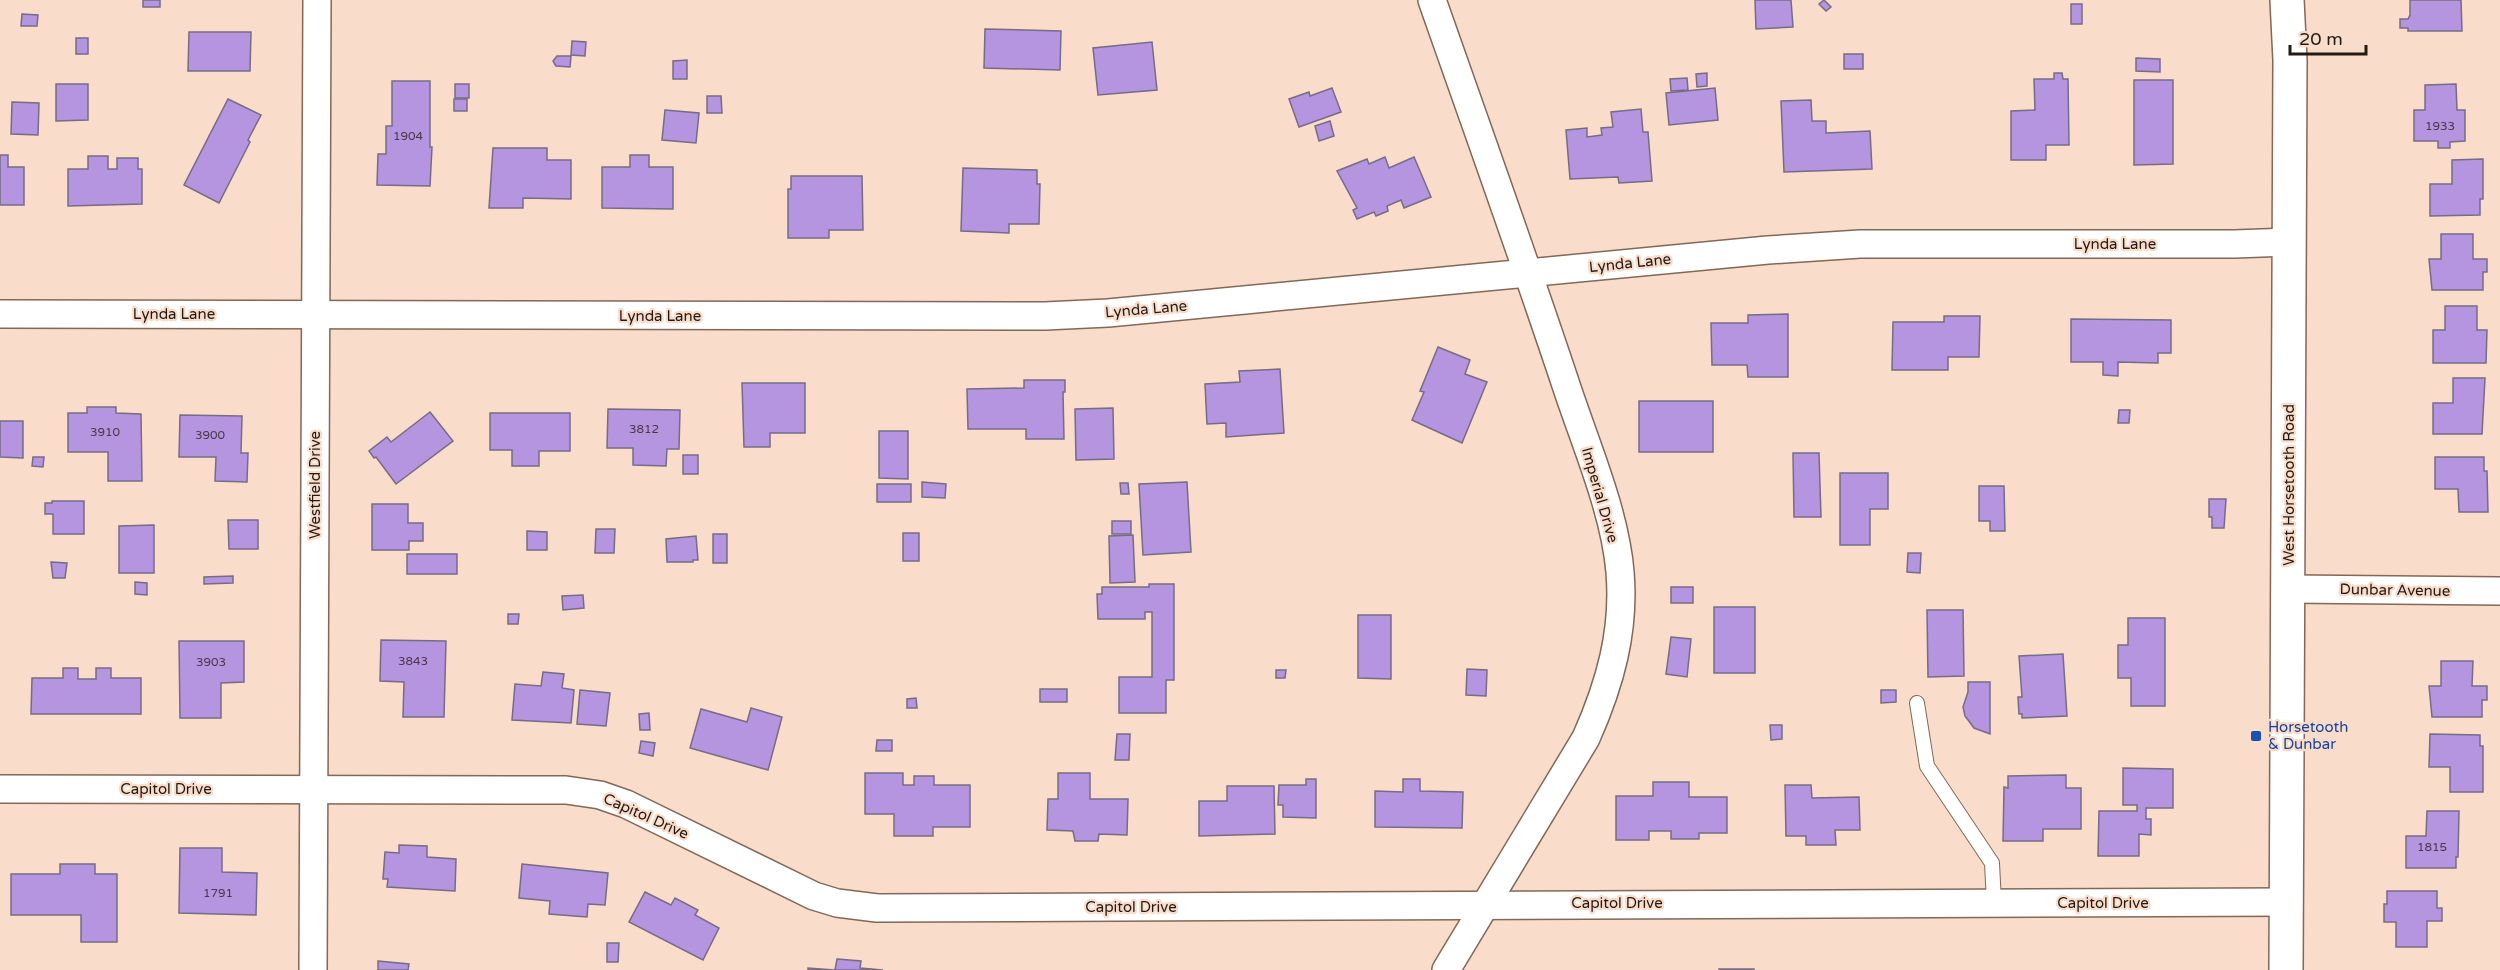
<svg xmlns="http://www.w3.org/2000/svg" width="2500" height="970" font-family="'Varela Round',sans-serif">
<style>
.building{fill:#b594e0;stroke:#766c85;stroke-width:1.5}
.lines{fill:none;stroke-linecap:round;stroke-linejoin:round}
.service-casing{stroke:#816858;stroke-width:16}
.minor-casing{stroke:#816858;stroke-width:30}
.secondary-casing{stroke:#816858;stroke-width:36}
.service{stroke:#fff;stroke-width:14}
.minor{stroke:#fff;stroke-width:27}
.secondary{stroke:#fff;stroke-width:33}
.transit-dot{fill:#1a4fb4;stroke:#f9dcca;stroke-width:2}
.labels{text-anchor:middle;stroke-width:4.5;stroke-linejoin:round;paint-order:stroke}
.number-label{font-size:12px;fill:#483847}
.street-label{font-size:15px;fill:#241a14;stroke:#f9dcca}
.transit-label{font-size:15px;fill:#164399;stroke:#f9dcca;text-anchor:start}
</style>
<rect width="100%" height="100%" fill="#f9dcca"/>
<g class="building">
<rect x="143" y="0" width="17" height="7"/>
<polygon points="1755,0 1791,0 1793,27 1756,29"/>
<polygon points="1824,0 1831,7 1826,11 1819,4"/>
<polygon points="2410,0 2461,0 2462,31 2408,31 2408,28 2400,28 2400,19 2408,19 2410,15"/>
<rect x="2071" y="4" width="11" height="20"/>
<polygon points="22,14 38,15 37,26 21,26"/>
<polygon points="985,29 1061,31 1060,70 984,68"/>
<polygon points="189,32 251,32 250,71 188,71"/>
<rect x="76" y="38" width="12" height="16"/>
<polygon points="572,41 586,42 585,56 571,55"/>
<polygon points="1152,42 1157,90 1098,95 1093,48"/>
<rect x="1844" y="54" width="19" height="15"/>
<polygon points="557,56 571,56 570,67 556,66 553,61"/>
<polygon points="2136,58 2160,59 2160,72 2136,71"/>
<polygon points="687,60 687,79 673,79 673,61"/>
<polygon points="1707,73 1707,86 1697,87 1696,74"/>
<polygon points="2054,73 2062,73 2063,79 2068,79 2069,145 2046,145 2046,160 2011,160 2011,111 2035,110 2034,79 2054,79"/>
<polygon points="1687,78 1688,90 1671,91 1670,79"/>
<polygon points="2134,80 2173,80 2173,164 2134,165"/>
<polygon points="392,81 430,81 430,147 432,147 430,186 377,185 378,154 386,154 386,126 392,126"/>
<polygon points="56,84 88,84 88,120 56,121"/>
<rect x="455" y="84" width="14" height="14"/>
<polygon points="2456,84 2457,110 2465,110 2465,141 2450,142 2450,148 2438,148 2438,141 2414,141 2414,110 2425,110 2425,85"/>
<polygon points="1332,88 1341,112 1299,127 1289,99 1309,92 1310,96"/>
<polygon points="1715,88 1718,120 1669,125 1666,93"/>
<polygon points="707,96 721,96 722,113 707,113"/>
<polygon points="228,99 261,115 248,140 250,142 219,203 184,185"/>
<rect x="454" y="99" width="13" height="12"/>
<polygon points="1811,100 1812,121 1826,121 1826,133 1870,131 1872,169 1784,172 1781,101"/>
<polygon points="12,102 39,103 38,135 11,134"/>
<polygon points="1641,109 1643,132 1648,132 1652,181 1619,183 1618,177 1570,179 1566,130 1587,128 1587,137 1602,135 1601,128 1613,127 1611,112"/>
<polygon points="665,110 699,113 696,143 662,140"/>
<polygon points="1330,121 1334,136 1319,141 1315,126"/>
<polygon points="493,148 547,148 547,160 571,160 571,199 523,198 523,208 489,208"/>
<polygon points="0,155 8,155 8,167 24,167 24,205 0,205"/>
<polygon points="630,155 649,155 649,167 673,167 673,209 602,208 602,167 630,167"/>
<polygon points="88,156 108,156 108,169 117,169 117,158 138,158 138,169 142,169 142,204 68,206 68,169 88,169"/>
<polygon points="1385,157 1389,168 1414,157 1431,197 1404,208 1401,200 1387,206 1388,211 1376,216 1374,212 1357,219 1353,210 1357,208 1337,171 1367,159 1369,164"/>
<polygon points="2483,159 2483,199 2480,199 2480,215 2430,216 2430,184 2452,184 2452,160"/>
<polygon points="963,168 1037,170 1037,184 1040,184 1039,224 1009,224 1009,233 961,231"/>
<polygon points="791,176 862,176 863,230 829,230 829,238 788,238 788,189 791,189"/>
<polygon points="2441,234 2473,234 2473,259 2487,259 2487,272 2483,272 2483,290 2432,290 2429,259 2441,259"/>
<polygon points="2445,306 2477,306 2477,330 2487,330 2486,363 2433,363 2433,330 2445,330"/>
<polygon points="1788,314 1788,377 1748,377 1747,365 1712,365 1711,323 1748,323 1748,315"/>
<polygon points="1944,316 1980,316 1979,357 1948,357 1948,370 1892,370 1893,322 1944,322"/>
<polygon points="2071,319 2171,320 2171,353 2158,353 2158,363 2118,362 2118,376 2103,375 2103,362 2071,362"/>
<polygon points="1438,347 1470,360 1465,374 1487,382 1462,443 1412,420 1424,392 1420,391"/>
<polygon points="1280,369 1284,433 1226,437 1226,423 1207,424 1205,384 1240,382 1239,371"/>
<polygon points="2453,378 2485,378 2482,434 2433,434 2433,403 2453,403"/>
<polygon points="1024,380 1065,380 1065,392 1063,392 1064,439 1026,439 1026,429 968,429 967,389 1024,388"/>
<polygon points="742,383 805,383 805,433 770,433 770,447 744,447"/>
<rect x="1639" y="401" width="74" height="51"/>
<polygon points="87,407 116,407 116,413 141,414 142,481 108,481 108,452 68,452 68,413 87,413"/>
<polygon points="1113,408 1114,459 1076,460 1075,409"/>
<polygon points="608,409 680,410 679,449 667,449 666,466 633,465 633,448 607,448"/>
<polygon points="2119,410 2130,410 2129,423 2118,423"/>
<polygon points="430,412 453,441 396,484 376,457 374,458 369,451 387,437 391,442"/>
<polygon points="490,413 570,413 570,451 539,451 539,466 512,466 512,450 490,450"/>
<polygon points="180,415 242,416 241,453 248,453 247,482 215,481 216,457 179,457"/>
<polygon points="0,421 23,421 23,458 0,457"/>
<polygon points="879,431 908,431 908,479 879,478"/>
<polygon points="1793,453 1819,453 1821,517 1794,517"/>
<rect x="683" y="455" width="15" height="19"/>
<polygon points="33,457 44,457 43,467 32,466"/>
<polygon points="2435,457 2484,457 2484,471 2487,471 2488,512 2459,512 2458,489 2435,489"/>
<polygon points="1840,473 1888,473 1888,509 1870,509 1870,545 1840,545"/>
<polygon points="922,482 946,484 945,498 922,497"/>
<polygon points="1187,482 1191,552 1143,555 1139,484"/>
<polygon points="1120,483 1128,483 1129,494 1121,494"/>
<rect x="877" y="484" width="34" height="18"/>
<polygon points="1979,486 2004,486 2005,531 1990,531 1990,521 1979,521"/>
<polygon points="2209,499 2226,499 2224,528 2212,528 2212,517 2209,517"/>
<polygon points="52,501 84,501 84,534 53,534 53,514 45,514 45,503 52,503"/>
<polygon points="372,504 408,504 408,523 423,523 423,541 409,541 409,550 372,550"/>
<polygon points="228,520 258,520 258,549 229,549"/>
<rect x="1112" y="521" width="19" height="13"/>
<polygon points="154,525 154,573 119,573 119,526"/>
<polygon points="596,529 615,529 614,553 595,553"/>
<polygon points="527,531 547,532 547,550 527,550"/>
<rect x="903" y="533" width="16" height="28"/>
<rect x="713" y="534" width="14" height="29"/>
<polygon points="1133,535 1135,582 1110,583 1109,536"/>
<polygon points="696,536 698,560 693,560 693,562 667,562 666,539"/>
<polygon points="1908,553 1921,553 1920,573 1907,572"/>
<rect x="407" y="554" width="50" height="20"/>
<polygon points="51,562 67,563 65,578 53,578"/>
<polygon points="233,576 233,583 204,584 204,577"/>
<polygon points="135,582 147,583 147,595 135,594"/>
<polygon points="1149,584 1174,584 1174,680 1166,680 1166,713 1119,713 1119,677 1152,677 1152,612 1145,612 1145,619 1098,619 1097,594 1102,594 1102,587 1149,587"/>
<rect x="1671" y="587" width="22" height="16"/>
<polygon points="583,595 584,608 563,610 562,596"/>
<rect x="1714" y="607" width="41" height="66"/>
<polygon points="1927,610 1963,610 1964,676 1928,677"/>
<polygon points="508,614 519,614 518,624 508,624"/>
<polygon points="1358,615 1391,615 1391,679 1358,678"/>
<polygon points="2128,618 2165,618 2165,706 2131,706 2131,678 2118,678 2118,645 2128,645"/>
<polygon points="1671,637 1691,639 1687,677 1666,674"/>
<polygon points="381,640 446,641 444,717 403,717 404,682 380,681"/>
<polygon points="179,641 244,641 244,682 221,683 221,718 180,718"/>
<polygon points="2063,654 2067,716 2022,718 2022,714 2019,714 2018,697 2022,697 2019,656"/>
<polygon points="2441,661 2473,661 2472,686 2487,686 2487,700 2482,700 2482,717 2432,717 2429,686 2441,686"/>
<polygon points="63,668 78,668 78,679 96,679 96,668 111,668 111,678 141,678 141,714 31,714 32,678 63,678"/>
<polygon points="1467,669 1487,670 1486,696 1466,695"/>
<polygon points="1276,670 1286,670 1285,678 1276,678"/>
<polygon points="543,672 564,674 562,688 574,690 571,723 512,720 515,684 541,686"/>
<polygon points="1968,682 1990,682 1990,734 1974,728 1965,716 1963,707 1968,692"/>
<rect x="1040" y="689" width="27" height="13"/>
<polygon points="580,690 610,693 606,726 577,724"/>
<polygon points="1881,690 1896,690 1896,702 1881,703"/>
<polygon points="916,698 917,708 907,708 907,699"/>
<polygon points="751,708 782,717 768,770 690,748 701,709 747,722"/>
<polygon points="649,713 650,730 640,730 639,714"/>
<polygon points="1770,725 1782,725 1782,739 1771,740"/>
<polygon points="1117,734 1130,734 1129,760 1115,760"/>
<polygon points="2430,734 2480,735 2480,746 2483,746 2483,792 2450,792 2450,767 2429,767"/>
<polygon points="877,740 892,740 892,751 876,751"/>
<polygon points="641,741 655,743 653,756 639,753"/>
<polygon points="2123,768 2173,769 2173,808 2146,808 2146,819 2151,819 2151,835 2139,834 2139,856 2098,856 2099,811 2137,811 2137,805 2123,805"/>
<polygon points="865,773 903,773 903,785 914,785 914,776 934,776 934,785 970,785 970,827 933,827 933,836 894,836 894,814 865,814"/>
<polygon points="1058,773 1090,773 1090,799 1128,799 1127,835 1099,834 1098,841 1075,841 1073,831 1047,830 1048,799 1058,799"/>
<polygon points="2066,775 2066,788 2081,788 2081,829 2043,829 2043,841 2003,841 2004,787 2008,788 2008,776"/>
<polygon points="1306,779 1316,779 1316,818 1283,817 1283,805 1278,805 1279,785 1306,785"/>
<polygon points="1403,779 1420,779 1420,791 1463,792 1462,828 1375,827 1375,791 1403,792"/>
<polygon points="1653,782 1689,782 1689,797 1727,797 1727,833 1699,833 1699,839 1671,839 1671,831 1649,831 1649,840 1616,840 1616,796 1653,796"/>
<polygon points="1785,785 1811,785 1812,798 1859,797 1860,830 1835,830 1836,845 1806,845 1806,836 1786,836"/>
<polygon points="1227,786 1274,786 1275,834 1199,836 1199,801 1227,801"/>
<polygon points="2427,811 2459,811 2458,857 2456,857 2456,868 2406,868 2406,836 2426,836"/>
<polygon points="399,845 427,846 427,857 456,859 455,891 387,887 388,879 383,879 385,852 399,853"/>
<polygon points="180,848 222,848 222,872 257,873 256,915 179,913"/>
<polygon points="60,864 95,864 95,874 117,874 117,942 81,942 81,915 11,915 11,874 60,874"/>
<polygon points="522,864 608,873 605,905 588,904 587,917 549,914 550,901 519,898"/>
<polygon points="2387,891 2437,891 2437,908 2442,908 2442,921 2427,921 2427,947 2396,947 2396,922 2384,922 2384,904 2387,904"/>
<polygon points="645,892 671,905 675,898 698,910 695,915 719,928 703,960 629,922"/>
<polygon points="607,943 619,943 618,962 607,962"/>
<polygon points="837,959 861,961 860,968 883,970 808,970 808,968 835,970"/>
<polygon points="378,961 409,964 408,970 378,970"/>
<rect x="1719" y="969" width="35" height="1"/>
</g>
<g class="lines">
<g class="service-casing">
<polyline id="service" points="1917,703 1927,766 1992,863 1994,903"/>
</g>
<g class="minor-casing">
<g id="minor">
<path d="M 1432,0 C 1477,128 1523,256 1566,385 C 1585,443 1615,511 1620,572 C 1625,631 1610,684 1586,738 L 1446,970"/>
<polyline points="0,314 1045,316 1108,313 1768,250 1860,244 2235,244 2289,242"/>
<polyline points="2289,589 2500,591"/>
<polyline points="0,789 566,790 600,795 626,804 814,896 837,903 877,908 2287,902"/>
<polyline points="313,970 317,0"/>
</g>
</g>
<g class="secondary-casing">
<polyline id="secondary" points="2286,970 2290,60 2287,0"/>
</g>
<use href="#service" class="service"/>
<use href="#minor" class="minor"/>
<use href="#secondary" class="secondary"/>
</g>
<rect class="transit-dot" x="2250" y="730" width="12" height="12" rx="3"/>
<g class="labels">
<g class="number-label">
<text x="2440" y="130">1933</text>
<text x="408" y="140">1904</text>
<text x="644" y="433">3812</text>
<text x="105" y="436">3910</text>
<text x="210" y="439">3900</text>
<text x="413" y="665">3843</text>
<text x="211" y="666">3903</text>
<text x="2432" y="851">1815</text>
<text x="218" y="897">1791</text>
</g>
<g class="street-label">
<text x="2115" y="249">Lynda Lane</text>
<text transform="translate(1630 263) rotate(-6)" y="5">Lynda Lane</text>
<text transform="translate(1146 309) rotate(-5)" y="5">Lynda Lane</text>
<text x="174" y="319">Lynda Lane</text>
<text x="660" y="321">Lynda Lane</text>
<text transform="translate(315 485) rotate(-90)" y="5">Westfield Drive</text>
<text transform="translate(2289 485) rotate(-90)" y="5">West Horsetooth Road</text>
<text transform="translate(1600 495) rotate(74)" y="5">Imperial Drive</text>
<text transform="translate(2395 590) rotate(1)" y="5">Dunbar Avenue</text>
<text x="166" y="794">Capitol Drive</text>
<text transform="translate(646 816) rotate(24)" y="5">Capitol Drive</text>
<text x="1617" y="908">Capitol Drive</text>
<text x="2103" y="908">Capitol Drive</text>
<text x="1131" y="912">Capitol Drive</text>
</g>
<g class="transit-label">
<text x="2268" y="732">Horsetooth<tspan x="2268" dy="17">&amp; Dunbar</tspan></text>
</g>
</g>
<path d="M2290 45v9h76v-9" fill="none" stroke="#241a14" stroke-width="3"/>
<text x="2299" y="45" font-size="18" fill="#241a14" stroke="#f9dcca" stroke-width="4.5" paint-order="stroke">20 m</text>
</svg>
